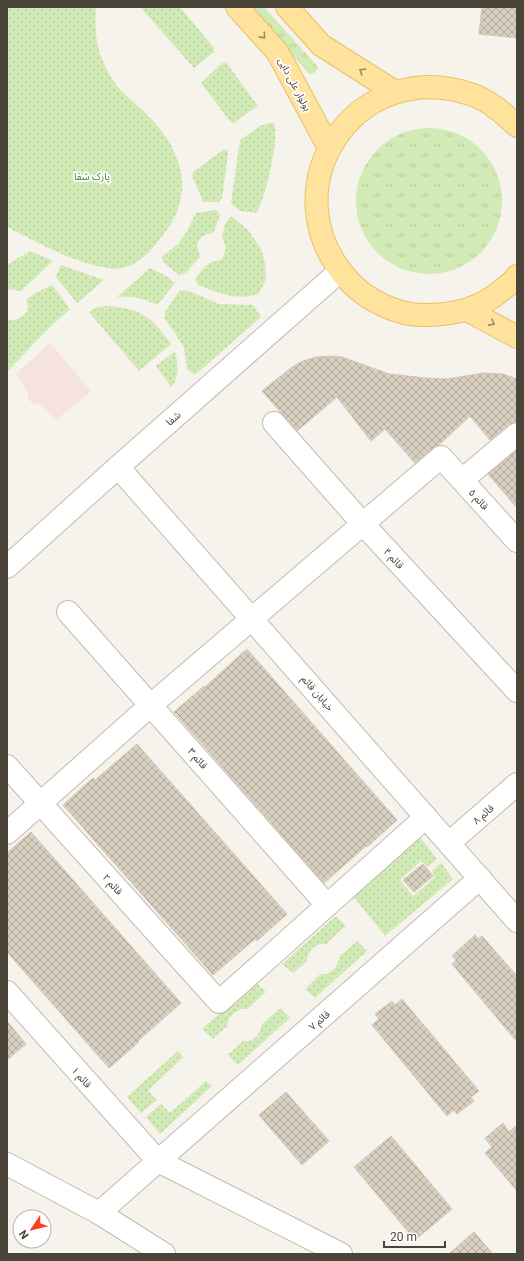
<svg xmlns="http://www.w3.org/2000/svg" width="524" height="1261" font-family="Roboto,'Noto Sans Arabic',sans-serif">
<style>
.medical{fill:#f6e3e0}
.grass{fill:url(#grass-tufts)}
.park{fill:url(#park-dots)}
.building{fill:url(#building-cross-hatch);stroke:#d3c7b4}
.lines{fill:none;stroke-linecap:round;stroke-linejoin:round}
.minor-casing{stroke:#c2bbae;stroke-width:24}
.major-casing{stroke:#e6c16a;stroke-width:24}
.minor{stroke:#fff;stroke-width:22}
.major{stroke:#ffe39c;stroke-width:22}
.oneway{stroke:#9c8c66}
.labels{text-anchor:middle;stroke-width:3.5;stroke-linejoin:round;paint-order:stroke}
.street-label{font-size:10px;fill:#4b4439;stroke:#fff}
.park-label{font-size:10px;fill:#4a7f2a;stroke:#fff}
</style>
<defs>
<pattern id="grass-tufts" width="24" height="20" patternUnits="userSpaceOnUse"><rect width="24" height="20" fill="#d2eab5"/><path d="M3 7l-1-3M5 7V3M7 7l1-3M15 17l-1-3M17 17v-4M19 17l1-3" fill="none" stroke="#b6ca9c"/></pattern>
<pattern id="park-dots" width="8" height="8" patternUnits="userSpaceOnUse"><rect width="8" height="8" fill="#d2eab5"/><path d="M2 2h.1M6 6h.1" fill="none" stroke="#b6ca9c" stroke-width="1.8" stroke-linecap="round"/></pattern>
<pattern id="building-cross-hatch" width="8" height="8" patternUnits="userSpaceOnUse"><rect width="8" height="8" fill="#d8cfc1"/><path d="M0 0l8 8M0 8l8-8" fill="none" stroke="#b1aa9e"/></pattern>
</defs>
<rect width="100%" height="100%" fill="#f6f3ec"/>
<polygon class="medical" points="50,343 91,391 56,420 40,404 36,404 30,401 28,397 28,392 16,374"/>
<g class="grass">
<path d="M 250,7 L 264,7 L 318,67 C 317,72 313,74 309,74 Z"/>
<circle cx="429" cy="201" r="73"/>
</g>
<g class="park">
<path d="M 7,7 L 96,7 C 94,36 97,54 112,79 C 122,95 140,106 152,120 C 179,148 193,185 172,222 C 167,230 160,239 154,246 C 144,259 131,268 114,269 C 110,269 105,267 102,267 C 68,260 37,242 7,227 Z"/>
<polygon points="142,7 180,7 214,48 214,52 194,68 142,9"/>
<polygon points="226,62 258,106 233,123 229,120 201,83 222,63"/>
<path d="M 269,123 L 274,123 C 280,136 265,201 256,213 L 240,211 L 231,203 L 240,140 L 260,126 Z"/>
<polygon points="223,150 227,150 228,154 222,198 219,202 203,202 192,175 193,172"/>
<path d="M 215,210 L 219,212 L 220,216 L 213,233 C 205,234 200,236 197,245 L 200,257 L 186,273 L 179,275 L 163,262 L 162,257 L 179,243 L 188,229 L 196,213 Z"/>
<path d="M 231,216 L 249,231 L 261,249 L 265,263 L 266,279 L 259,293 C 238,302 219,293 198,285 L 195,280 C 199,274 203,267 210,263 C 214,261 218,261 222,259 L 226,248 L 222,237 L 225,224 Z"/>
<polygon points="30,251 53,261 21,291 7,289 7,265"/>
<polygon points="61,265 104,280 77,303 56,277"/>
<path d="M 150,268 L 166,276 L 175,283 L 157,305 C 143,298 133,296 117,297 Z"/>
<path d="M 52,285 L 70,309 L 47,330 L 7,372 L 7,320 C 15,321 27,317 28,307 C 28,304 26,302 26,300 L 32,295 Z"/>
<polygon points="180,290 189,291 219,304 253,305 261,317 195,375 187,369 184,347 172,329 165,319 165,312"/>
<path d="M 108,306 C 141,308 153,318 171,344 L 139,371 L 89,312 L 98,307 Z"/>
<path d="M 175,351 C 178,363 180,378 171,387 L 156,366 Z"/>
<polygon points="420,837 437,859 428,867 421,861 400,880 413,896 435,877 432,871 441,863 453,879 385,936 353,896"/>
<polygon points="336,916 346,926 326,944 320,944 314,947 308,954 307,961 293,973 282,964"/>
<polygon points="357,941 367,951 315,998 305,989 320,974 327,974 334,969 338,963 339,957"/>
<polygon points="256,982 266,992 247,1009 241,1009 234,1013 229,1019 227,1026 213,1039 202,1029"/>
<polygon points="280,1008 290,1018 238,1065 228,1055 243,1041 250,1041 257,1036 261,1030 262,1024"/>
<polygon points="178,1051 183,1057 148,1091 157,1100 141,1113 127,1097"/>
<polygon points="206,1081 212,1086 160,1134 146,1117 161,1104 170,1113"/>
</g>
<g class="building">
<polygon points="482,7 517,7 517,38 479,34"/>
<polygon points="330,356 342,357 389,374 426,378 447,379 484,373 503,374 517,379 517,422 509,424 490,440 470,416 439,445 433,448 415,463 385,429 371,441 337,397 297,431 262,391 292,367 303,361 316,357"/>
<polygon points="517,450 517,508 488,474"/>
<polygon points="247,649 397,820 367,847 366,846 324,883 174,712 204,686 205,687"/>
<polygon points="137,744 287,914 257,941 255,939 213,975 63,805 93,778 95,780"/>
<polygon points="31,832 181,1003 138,1041 139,1042 109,1068 7,952 7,853"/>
<polygon points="423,864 433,876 414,892 403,880"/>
<polygon points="475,935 478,939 482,936 517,976 517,1042 452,964 456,960 452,956"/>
<polygon points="402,999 479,1091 471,1097 474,1101 457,1114 454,1110 447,1116 372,1025 379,1019 375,1014 392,1001 395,1005"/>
<polygon points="7,1021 26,1044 7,1060"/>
<polygon points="286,1092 329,1141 302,1165 259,1115"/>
<polygon points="503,1123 509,1132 517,1125 517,1191 485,1153 492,1147 485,1138"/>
<polygon points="391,1136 452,1209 415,1240 354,1167"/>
<polygon points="474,1232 493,1254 449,1254"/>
</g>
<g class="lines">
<g class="minor-casing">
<g id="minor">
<polyline points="274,423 363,524 517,691"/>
<polyline points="118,467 517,921"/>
<polyline points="462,480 517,434"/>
<polyline points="7,567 118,467 340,271"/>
<polyline points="68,612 327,905"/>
<polyline points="7,766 219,1002 426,817"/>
<polyline points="7,833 151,705 441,457 517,541"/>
<polyline points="449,843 517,784"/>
<polyline points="7,992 158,1161 341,1254"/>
<polyline points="7,1164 99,1213 164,1254"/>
<polyline points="99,1213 480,878"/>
</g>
</g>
<g class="major-casing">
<g id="major">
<polyline points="237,7 278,53 329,148"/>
<polyline points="287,7 321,45 395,92"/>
<path d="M 517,126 C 504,114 490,101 473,95 C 355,53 265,191 350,282 C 368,301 399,316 426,315 C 454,315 480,309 502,290 C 507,286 513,282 517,276"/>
<polyline points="467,310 517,337"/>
</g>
</g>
<use href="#minor" class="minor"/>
<use href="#major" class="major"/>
</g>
<defs><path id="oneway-chevron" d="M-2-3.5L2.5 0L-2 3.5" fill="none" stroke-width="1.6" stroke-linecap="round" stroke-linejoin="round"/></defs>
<g class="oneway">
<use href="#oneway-chevron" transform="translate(263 36) rotate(48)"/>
<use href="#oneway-chevron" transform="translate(362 71) rotate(-148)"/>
<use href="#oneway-chevron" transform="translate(492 323) rotate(29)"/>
</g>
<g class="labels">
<g class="street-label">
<text transform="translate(295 84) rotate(62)" y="4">بولوار علی دایی</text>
<text transform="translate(173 418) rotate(-42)" y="4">شفا</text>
<text transform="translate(479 499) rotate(48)" y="4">قائم ۵</text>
<text transform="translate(394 558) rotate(47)" y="4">قائم ۴</text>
<text transform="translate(318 693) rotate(49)" y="4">خیابان قائم</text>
<text transform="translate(198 758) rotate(49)" y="4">قائم ۳</text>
<text transform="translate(483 814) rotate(-41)" y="4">قائم ۸</text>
<text transform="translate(113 884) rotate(48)" y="4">قائم ۲</text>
<text transform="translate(319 1020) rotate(-41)" y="4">قائم ۷</text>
<text transform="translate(82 1077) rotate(48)" y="4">قائم ۱</text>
</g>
<g class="park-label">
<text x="92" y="180">پارک شفا</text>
</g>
</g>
<rect width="524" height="1261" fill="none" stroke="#4b4439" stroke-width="16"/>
<g transform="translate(32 1229) rotate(235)"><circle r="19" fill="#ffffff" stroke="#b7b4b0"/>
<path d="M0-3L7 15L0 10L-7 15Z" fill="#fc3f1d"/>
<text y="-6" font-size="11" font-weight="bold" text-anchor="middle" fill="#4b4439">N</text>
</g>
<path d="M384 1241v6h61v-6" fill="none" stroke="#4b4439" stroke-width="2"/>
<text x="390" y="1241" font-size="12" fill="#4b4439" stroke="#ffffff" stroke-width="3" paint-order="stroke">20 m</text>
</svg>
